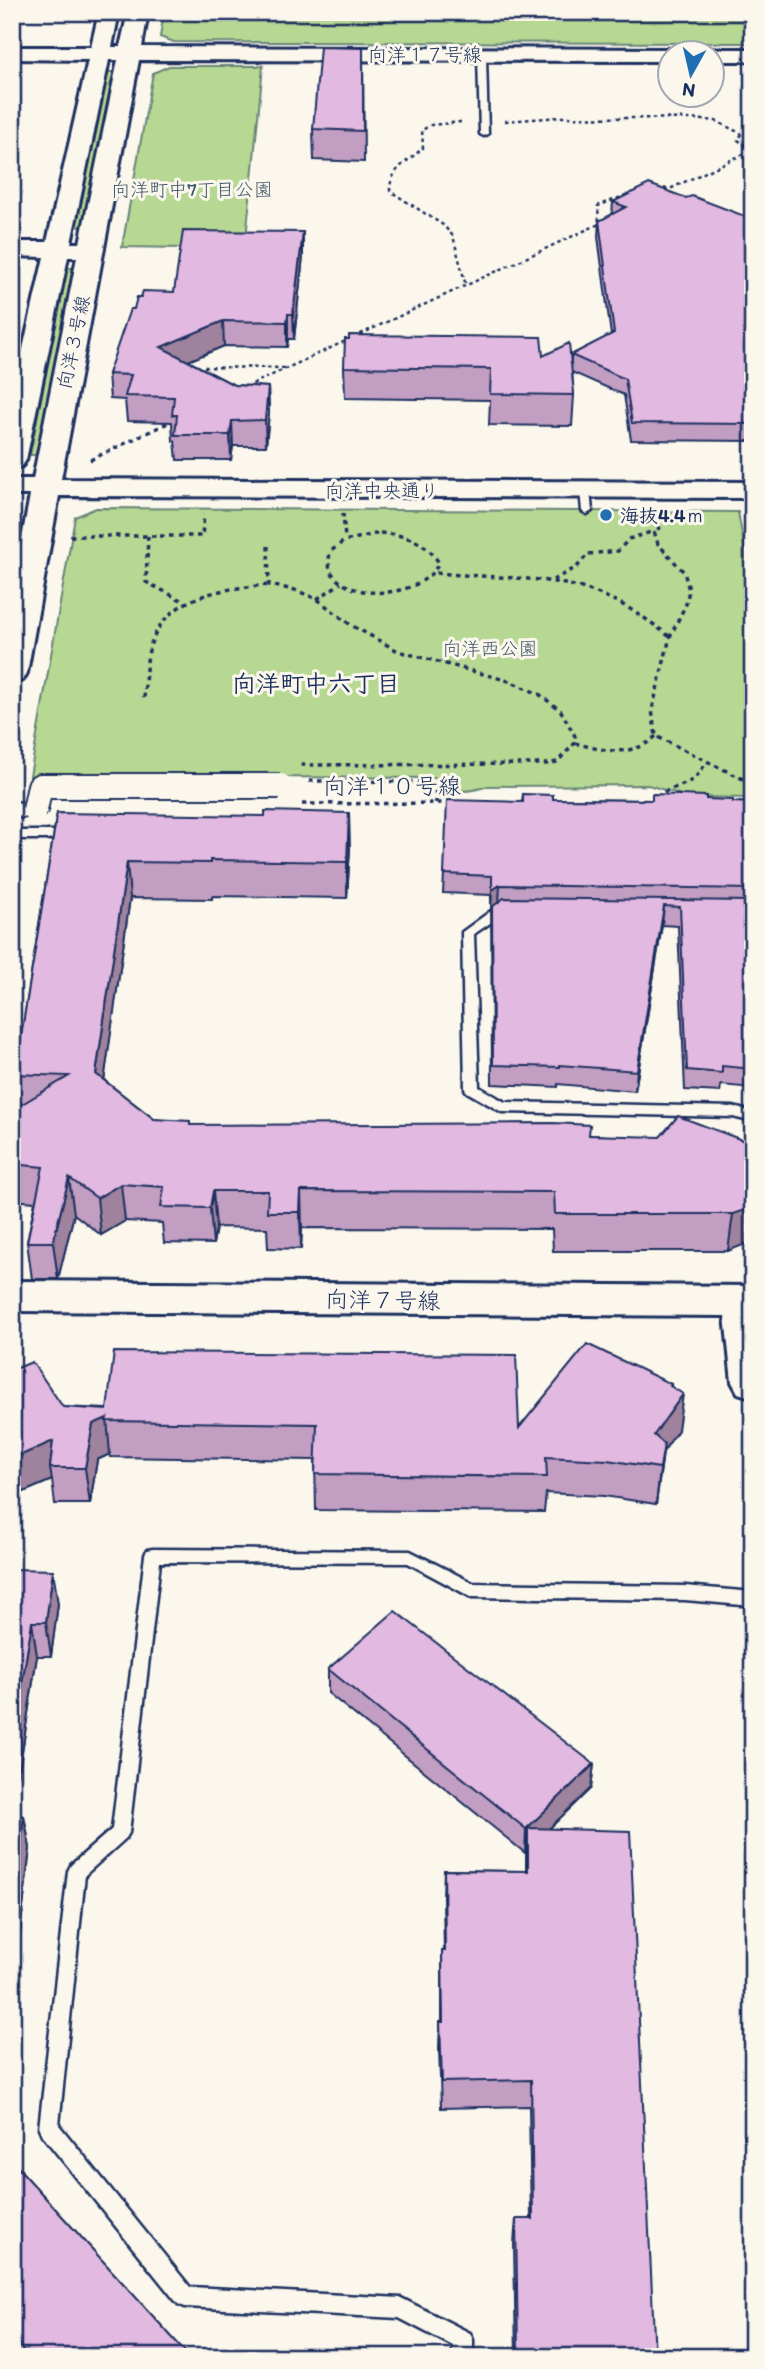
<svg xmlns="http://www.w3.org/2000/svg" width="765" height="2369" font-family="Itim,'Klee One',sans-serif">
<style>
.green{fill:#b6d892;stroke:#688478;stroke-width:2}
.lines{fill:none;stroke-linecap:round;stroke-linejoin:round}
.lane-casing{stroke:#1b2f5e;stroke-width:5}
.street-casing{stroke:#1b2f5e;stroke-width:5}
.secondary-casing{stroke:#1b2f5e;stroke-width:6}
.path-far1{stroke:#1b2f5e;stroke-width:2.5;stroke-dasharray:3.5 3.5;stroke-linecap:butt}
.path{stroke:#1b2f5e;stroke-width:3.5;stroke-dasharray:4.5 4.5;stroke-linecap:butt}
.lane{fill:#fbf7ec;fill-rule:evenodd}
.street{fill:#fbf7ec;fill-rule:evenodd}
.secondary{fill:#fbf7ec;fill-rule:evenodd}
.street-bridge-casing{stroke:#1b2f5e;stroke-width:28;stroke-linecap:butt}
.street-bridge{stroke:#fbf7ec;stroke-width:24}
.wall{fill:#c29fc2;stroke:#1b2f5e;stroke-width:2}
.shaded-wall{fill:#9e829e;stroke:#1b2f5e;stroke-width:2}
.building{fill:#e2b9e1;stroke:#1b2f5e;stroke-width:2}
.poi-dot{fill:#1f6fb2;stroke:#fbf7ec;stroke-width:2.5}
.labels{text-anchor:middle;stroke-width:6;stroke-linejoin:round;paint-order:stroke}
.far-street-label{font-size:19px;fill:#1b2f5e;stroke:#fbf7ec}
.far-park-label{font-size:19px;fill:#42596b;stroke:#fbf7ec}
.far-poi-label{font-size:19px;font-weight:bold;fill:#1b2f5e;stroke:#fbf7ec;text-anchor:start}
.street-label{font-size:23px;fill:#1b2f5e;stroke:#fbf7ec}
.neighbourhood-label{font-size:24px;font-weight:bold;fill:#1b2f5e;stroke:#fbf7ec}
</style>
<rect width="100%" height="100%" fill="#fbf7ec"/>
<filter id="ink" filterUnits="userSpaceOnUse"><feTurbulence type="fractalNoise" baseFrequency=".0143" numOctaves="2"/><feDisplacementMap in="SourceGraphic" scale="14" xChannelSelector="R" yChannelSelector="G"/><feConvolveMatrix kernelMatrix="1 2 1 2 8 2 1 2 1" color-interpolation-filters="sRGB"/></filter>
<g filter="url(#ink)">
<g class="green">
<polygon points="164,12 753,12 753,43 174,42 160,37"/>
<polygon points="169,66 263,66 245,249 122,247 153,73"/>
<polygon points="108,72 116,72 84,226 76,227"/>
<polygon points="67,268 75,268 39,455 30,455"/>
<path d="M 96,508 L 738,512 L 753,596 L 753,798 L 689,797 L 648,785 L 488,786 C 474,791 459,793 444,788 L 443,778 L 30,776 L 75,517 Z"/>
</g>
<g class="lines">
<g class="lane-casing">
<g id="lane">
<polygon points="482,53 486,55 488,134 484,136 480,134 478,55"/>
<polygon points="585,487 590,490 592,511 587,514 582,511 580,490"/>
<polygon points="12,831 70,831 76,835 70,839 12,839"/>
<polygon points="507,907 513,911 511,914 502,915 474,934 479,1087 505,1102 733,1107 753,1112 753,1122 733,1117 502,1112 467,1092 465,1089 462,932 495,908"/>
<polygon points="153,1549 410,1551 473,1583 685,1586 753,1592 753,1606 685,1600 471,1597 408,1563 160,1562 129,1833 126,1838 85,1875 59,2125 190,2287 401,2298 470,2333 473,2340 473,2357 453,2357 453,2346 399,2318 185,2307 178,2304 42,2135 39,2128 68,1871 71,1865 112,1829 145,1555 147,1550"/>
</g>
</g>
<g class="street-casing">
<polygon id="street" points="12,802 44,805 48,810 44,815 12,818"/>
</g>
<g class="secondary-casing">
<g id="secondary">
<path d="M 99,12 L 119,12 L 112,47 L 120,47 L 128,12 L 148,12 L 142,47 L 670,49 L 679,52 L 670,52 L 670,61 L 139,60 L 61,479 L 753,482 L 753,498 L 59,496 L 27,673 L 23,680 L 12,682 L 12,593 L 30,495 L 12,495 L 12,479 L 33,479 L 77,257 L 68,257 L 26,460 L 22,466 L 12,468 L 12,397 L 44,257 L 12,256 L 12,242 L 47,242 L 88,60 L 12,59 L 12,47 L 91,47 ZM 109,60 L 118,60 L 80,243 L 71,243 Z"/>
<polygon points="712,49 753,49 753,61 712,61 712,52 703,52"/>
<polygon points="12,1281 753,1286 753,1398 738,1393 732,1382 725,1316 12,1311"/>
</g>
</g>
<g class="path-far1">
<polyline points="505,121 562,117 692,119 716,121 742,134"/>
<path d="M 461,122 L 431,125 L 422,130 L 423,148 C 408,162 390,168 390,191 L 443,225 L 453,236 L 466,286"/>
<polyline points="752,150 738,140 742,134 753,131"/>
<polyline points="657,189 672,188 752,150"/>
<polyline points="197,367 286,368"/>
<polyline points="246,387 599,224 598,206 641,189"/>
</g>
<g class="path">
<polyline points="90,460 174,420"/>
<polyline points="343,513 345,539"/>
<polyline points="661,527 654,531 658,544 684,572 689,590 686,604 670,637 652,710 656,736 753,784"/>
<path d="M 380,533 C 405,535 425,540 439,563 C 415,609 313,598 331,551 L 344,541 Z"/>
<polyline points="70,536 202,536 204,515"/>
<polyline points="148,536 146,582 185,602"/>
<polyline points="268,546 269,585 295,590 317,599 351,625 398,651 509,681 539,694 561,711 575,736 575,743 557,762 546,764 301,765"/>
<path d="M 436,573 C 536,582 586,569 670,637"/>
<polyline points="553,580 577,567 588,554 618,551 629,539 654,531"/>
<polyline points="317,599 341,583"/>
<path d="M 144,698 C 146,677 145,653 155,634 C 176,593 228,588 269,585"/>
<path d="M 575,743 C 602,751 634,758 656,736"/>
<polyline points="309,781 435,782 436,803"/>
<path d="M 656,797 C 678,782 692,790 706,762"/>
<polyline points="302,804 451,803"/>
</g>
<use href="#lane" class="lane"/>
<use href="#street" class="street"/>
<use href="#secondary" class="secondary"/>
<g class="street-bridge-casing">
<polyline id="street-bridge" points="35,810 40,786 280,786"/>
</g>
<use href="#street-bridge" class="street-bridge"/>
</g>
<g class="wall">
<polygon points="363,48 364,162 314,160 313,129"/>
<polygon points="613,202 753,243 753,441 631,440 624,395 572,372 574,395 572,426 489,425 490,400 345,398 344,367 543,356 571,364 571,355 611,335 598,237 599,221 612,215"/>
<polygon points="303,256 294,339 288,339 287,347 224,346 188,361 234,385 268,387 269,412 266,446 233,446 231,460 177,460 175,441 173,441 172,422 127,421 125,400 110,399 108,374 134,309 141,297 174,292"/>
<polygon points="523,794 553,799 652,800 652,794 733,802 753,803 753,1088 721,1085 720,1092 685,1090 678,926 662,925 635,1091 558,1084 558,1087 492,1084 491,895 443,893 444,874 522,802"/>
<polygon points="57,813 350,848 347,898 212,896 212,899 130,898 104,1080 154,1119 191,1125 589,1135 753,1144 728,1251 553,1251 552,1229 302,1228 301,1249 268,1248 267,1228 216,1227 213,1244 164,1243 162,1223 125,1221 101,1235 74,1214 58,1279 32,1279 27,1242 35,1202 12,1200 12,1110 20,1106 15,1074"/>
<polygon points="12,1370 63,1407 519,1428 671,1384 678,1430 663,1452 656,1504 604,1496 546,1493 544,1512 316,1510 315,1460 110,1457 110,1454 97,1460 90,1504 55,1504 52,1480 12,1497"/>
<polygon points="12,1569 58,1604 51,1656 37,1656 12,1815 24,1816 30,1848 12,2001"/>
<polygon points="328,1669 594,1764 591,1788 549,1829 655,2357 516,2357 514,2243 516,2219 531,2219 529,2106 441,2108 439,2048 440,2022 442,2022 442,1951 444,1951 443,1897 444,1870 526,1871 526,1851 525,1853 328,1693"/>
<polygon points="12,2161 190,2357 12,2357"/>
</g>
<g class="shaded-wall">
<polygon points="303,232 303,256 294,339 293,314"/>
<polygon points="288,314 288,339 287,347 287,322"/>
<polygon points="223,321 224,346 162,372 161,347"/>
<polygon points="268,387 269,412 266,446 265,420"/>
<polygon points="232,421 233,446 231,460 230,435"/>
<polygon points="349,813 350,848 347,898 347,862"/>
<polygon points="127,862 130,898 100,1110 96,1074"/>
<polygon points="500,885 499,904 491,909 492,890"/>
<polygon points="664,906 662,925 635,1091 637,1071"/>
<polygon points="69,1178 74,1214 58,1279 53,1242"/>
<polygon points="121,1184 125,1221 101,1235 97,1198"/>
<polygon points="213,1191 216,1227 213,1244 210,1208"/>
<polygon points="301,1191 302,1228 301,1249 300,1212"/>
<polygon points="753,1207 753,1241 728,1251 733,1214"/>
<polygon points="671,1384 667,1417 683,1394 678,1430 663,1452 656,1504 662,1453 654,1435"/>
<polygon points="107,1418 110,1454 97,1460 90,1504 85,1468 93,1424"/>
<polygon points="53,1441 50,1468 52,1480 12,1497 12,1459"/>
<polygon points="53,1570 58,1604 51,1656 46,1622"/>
<polygon points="32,1622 37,1656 12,1816 12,1744"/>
<polygon points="594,1764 591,1788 528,1849 528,1828 526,1851 525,1853 526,1829"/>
<polygon points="24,1816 30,1848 12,2001 12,1913"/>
</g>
<g class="building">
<polygon points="320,47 363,48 363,131 313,129"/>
<polygon points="649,184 686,198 692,196 747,217 753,243 753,424 632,423 625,379 571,355 614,333 599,221 626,207 613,202"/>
<polygon points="183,231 303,232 293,314 288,314 287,322 223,321 161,347 234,385 268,387 265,420 232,421 230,435 175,435 177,415 172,415 174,397 125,396 131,375 108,374 130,309 134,309 137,297 141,297 143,291 174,292"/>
<polygon points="349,335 541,337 543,356 569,343 574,395 490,394 491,369 344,367 345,339 349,339"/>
<polygon points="523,794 553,795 553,799 652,800 652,794 706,796 706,799 733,800 733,802 753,803 753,889 500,885 492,890 492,876 444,874 447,800 523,802"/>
<polygon points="265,811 349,813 347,862 210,860 210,863 127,862 96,1074 154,1119 190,1121 190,1125 554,1123 590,1125 589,1135 660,1137 678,1116 753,1144 753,1207 733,1214 555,1214 554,1192 301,1191 300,1212 267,1212 268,1191 213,1191 210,1208 161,1207 164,1187 121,1184 97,1198 69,1178 53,1242 27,1242 43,1167 12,1164 12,1110 69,1076 15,1074 57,813 265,816"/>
<polygon points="504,898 753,901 753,1069 722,1066 722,1073 687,1070 680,907 664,906 637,1071 560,1065 560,1067 493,1065 492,907"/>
<polygon points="587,1344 671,1384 670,1386 683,1394 654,1435 664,1444 660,1468 607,1460 546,1457 547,1477 315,1474 317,1424 106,1421 107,1418 93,1424 85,1468 50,1468 53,1441 12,1459 12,1370 32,1362 63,1407 107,1410 114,1352 516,1355 519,1428"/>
<polygon points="12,1569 53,1570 46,1622 32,1622 12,1744"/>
<polygon points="395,1611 594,1764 526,1829 328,1669"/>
<polygon points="12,1815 24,1816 12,1913"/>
<polygon points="528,1828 630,1831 655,2357 518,2357 516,2219 533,2219 531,2080 442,2082 440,2022 443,2022 442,1951 445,1951 444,1870 528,1871"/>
<polygon points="12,2161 190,2357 29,2357 12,2338"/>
</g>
</g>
<circle class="poi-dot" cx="606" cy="515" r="7"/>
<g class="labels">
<g class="far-street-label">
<text x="425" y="61">向洋１７号線</text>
<text transform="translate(73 342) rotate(-78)" y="7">向洋３号線</text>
<text x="382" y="497">向洋中央通り</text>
</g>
<g class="far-park-label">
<text x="192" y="196">向洋町中7丁目公園</text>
<text x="490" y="655">向洋西公園</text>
</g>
<g class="far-poi-label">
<text x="620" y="522">海抜4.4ｍ</text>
</g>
<g class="street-label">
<text x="392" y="794">向洋１０号線</text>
<text transform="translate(383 1300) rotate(1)" y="8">向洋７号線</text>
</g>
<g class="neighbourhood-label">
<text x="316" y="692">向洋町中六丁目</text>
</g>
</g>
<rect width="765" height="2369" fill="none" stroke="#fbf7ec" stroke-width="42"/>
<rect x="21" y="21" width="723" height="2327" fill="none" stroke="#1b2f5e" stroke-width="2.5" filter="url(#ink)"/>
<g transform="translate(691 74) rotate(188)"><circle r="33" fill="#fbf7ec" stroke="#a1a7b3" stroke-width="2"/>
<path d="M0-5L12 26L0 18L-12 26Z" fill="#1f6fb2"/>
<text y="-10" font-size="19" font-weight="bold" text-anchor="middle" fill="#1b2f5e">N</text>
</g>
</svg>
